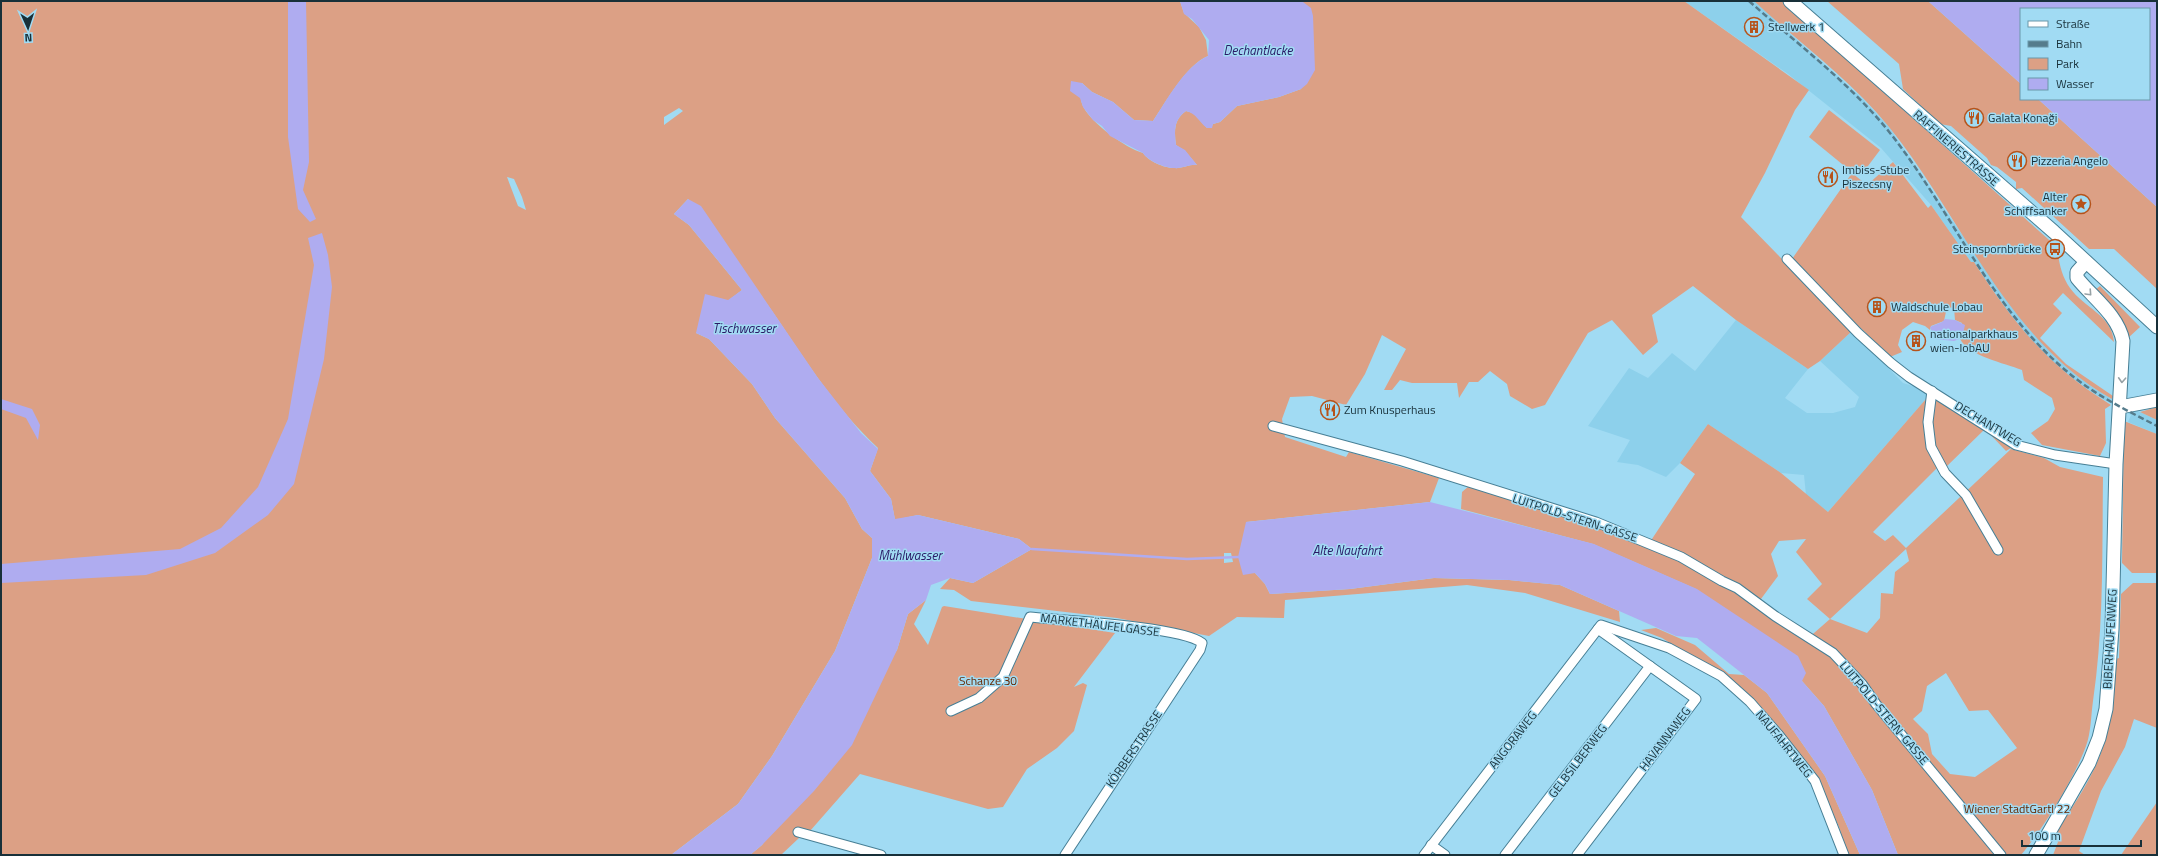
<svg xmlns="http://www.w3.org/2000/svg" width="2158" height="856" font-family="'Titillium Web',sans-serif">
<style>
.built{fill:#8dd0eb}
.green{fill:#dca085;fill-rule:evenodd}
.water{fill:#afacf0}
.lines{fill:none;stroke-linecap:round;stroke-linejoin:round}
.stream{stroke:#afacf0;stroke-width:2.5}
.street-casing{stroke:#477f95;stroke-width:11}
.secondary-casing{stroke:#477f95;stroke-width:15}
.street{stroke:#fff;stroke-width:9}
.secondary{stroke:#fff;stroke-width:13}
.rail{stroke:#557c8c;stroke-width:2.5;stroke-dasharray:6 3;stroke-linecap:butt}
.oneway{stroke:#97a2a6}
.labels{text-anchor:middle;stroke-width:3;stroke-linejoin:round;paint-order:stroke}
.poi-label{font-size:12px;fill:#183039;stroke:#a1dbf3;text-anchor:start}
.street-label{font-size:12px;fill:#183039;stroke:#a1dbf3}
.park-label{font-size:12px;fill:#652700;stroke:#a1dbf3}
.water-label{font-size:13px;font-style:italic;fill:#2a1966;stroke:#a1dbf3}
</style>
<rect width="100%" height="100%" fill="#a1dbf3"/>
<g class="built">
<polygon points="1684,1 1754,1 1862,98 1889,127 2005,298 2030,330 2061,362 2092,387 2112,399 2157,420 2157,434 2128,422 2131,415 2096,395 2071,377 2038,349 2012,318 1974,262 1971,262 1931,205 1881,148 1788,74"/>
<polygon points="1736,320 1808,369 1785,398 1807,413 1833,413 1855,407 1859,397 1820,361 1852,331 1903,383 1932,392 1828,512 1806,495 1804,475 1781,473 1708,424 1680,463 1666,477 1638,465 1617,462 1630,440 1588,426 1629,368 1648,378 1672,353 1695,371"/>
</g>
<g class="green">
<path d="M 1,1 L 1180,1 L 1184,13 L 1199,27 L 1206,40 L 1208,56 C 1186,65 1166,102 1153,121 L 1134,120 L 1113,102 L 1092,92 L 1082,83 C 1081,91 1079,100 1084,108 C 1092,123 1125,148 1143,153 C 1148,161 1164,168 1174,168 C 1182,169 1189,164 1197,165 L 1185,151 L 1176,145 C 1174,131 1174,119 1186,111 L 1193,113 L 1207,128 L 1211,128 L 1213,124 L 1220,122 L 1237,106 L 1279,97 L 1301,89 L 1313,24 C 1313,16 1308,4 1299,1 L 1684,1 L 1809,90 L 1795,110 L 1765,173 L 1741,217 L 1852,331 L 1820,361 L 1808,369 L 1736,320 L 1693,286 L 1652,315 L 1658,342 L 1643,355 L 1612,320 L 1588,333 L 1545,405 L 1532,409 L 1510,396 L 1507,384 L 1490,371 L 1478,382 L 1469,382 L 1459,398 L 1457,383 L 1412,383 L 1400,380 L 1392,390 L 1384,390 L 1406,349 L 1382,335 L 1365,374 L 1346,405 L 1312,396 L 1290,397 L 1282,419 L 1285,437 L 1346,457 L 1349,452 L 1439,478 L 1430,502 L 1246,522 L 1255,573 L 1265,584 L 1270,594 L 1350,589 L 1434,578 L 1509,580 L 1560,585 L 1619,611 L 1620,622 L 1525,593 L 1467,585 L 1285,600 L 1284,618 L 1237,617 L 1209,636 L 1117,618 L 971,601 L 954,590 L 940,589 L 950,578 L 973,583 L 1032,549 L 1019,539 L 918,515 L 895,520 L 891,499 L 870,471 L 878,448 C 836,409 804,358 772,311 C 745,273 716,236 688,199 L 674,214 L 689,225 L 742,290 L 728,301 L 696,333 L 709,339 L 752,384 L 775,418 L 845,498 L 862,529 L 872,538 L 872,558 L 835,651 L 772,756 L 738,804 L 671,855 L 1,855 ZM 679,108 L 683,111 L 664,125 L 664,117 ZM 507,177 L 514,179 L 522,197 L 526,210 L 518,206 ZM 1224,553 L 1231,553 L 1233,562 L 1224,563 Z"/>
<path d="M 1754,1 L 1782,1 L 2057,247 C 2059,262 2061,275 2070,288 C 2084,308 2112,315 2114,342 L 2063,293 L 2053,304 L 2062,313 L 2040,338 L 2066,364 L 2113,396 L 2112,399 C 2006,340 1962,217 1889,127 C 1851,80 1799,43 1754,1 Z"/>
<polygon points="1827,1 1928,1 2021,84 2021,99 2038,99 2157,207 2157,289 2114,249 2089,249 2022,188 2016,189 2016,182 1997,167 1991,165 1987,158 1951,126 1940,124 1903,89 1899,64"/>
<polygon points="1829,110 1880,150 1868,166 1863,170 1853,173 1809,137"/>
<path d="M 1893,162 L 1928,208 L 1931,205 L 1971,262 L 1974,262 C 2014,324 2048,366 2111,405 L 2105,409 L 2106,443 L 2100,456 L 2042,445 L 2031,433 L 2048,421 L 2055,409 L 2052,398 L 2024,380 L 2022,370 C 2004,363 1969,356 1960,339 L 1962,338 L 1962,323 L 1955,320 L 1954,308 L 1947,307 L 1944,321 L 1931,326 L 1930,330 L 1925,326 L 1913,322 L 1902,330 L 1898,345 L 1902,352 L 1890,357 L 1871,340 L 1866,333 L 1843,312 L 1792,259 L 1852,173 L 1867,185 Z"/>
<polygon points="2100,286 2140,327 2128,338 2124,324 2095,290"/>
<path d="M 1932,392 L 2016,445 L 2006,451 L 1985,429 L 1946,467 L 1937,468 L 1873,532 L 1885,541 L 1893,535 L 1906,548 L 2011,449 L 2044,458 L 2060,467 L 2103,477 C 2102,552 2104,627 2093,701 C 2091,715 2091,733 2086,746 C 2074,779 2043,829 2021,855 L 1898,855 L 1872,790 L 1824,706 L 1802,681 L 1696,589 L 1593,544 L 1461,509 L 1462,492 L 1469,486 L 1648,545 L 1695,474 L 1680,463 L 1708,424 L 1781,473 L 1828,512 ZM 1806,539 L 1796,552 L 1822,584 L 1807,599 L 1830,619 L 1806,640 L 1770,618 L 1755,607 L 1778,576 L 1771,554 L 1779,541 ZM 1906,549 L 1909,561 L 1895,572 L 1893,594 L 1881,593 L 1880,618 L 1867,633 L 1830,619 ZM 1946,673 L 1969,711 L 1988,710 L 2017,748 L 1975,777 L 1950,774 L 1932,754 L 1928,734 L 1913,719 L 1922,711 L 1927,686 Z"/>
<polygon points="2157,407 2157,420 2140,412"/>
<polygon points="2124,421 2157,434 2157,573 2132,573 2122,563"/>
<path d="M 2133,583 L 2157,583 L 2157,728 L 2134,719 L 2125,747 L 2101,791 L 2079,851 L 2085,855 L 2053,855 L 2058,842 L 2054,836 C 2072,807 2094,777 2104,744 C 2113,718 2113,687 2116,659 L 2119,658 L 2121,594 Z"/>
<polygon points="926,600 914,624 928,645 942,607 944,606 1115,633 1074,687 1083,683 1087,685 1074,731 1057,748 1027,769 1003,807 988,809 860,774 810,831 799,838 781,855 750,855 762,845 897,650 908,614"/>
<polygon points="1656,628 1695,645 1729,674 1744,675 1767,693 1825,776 1860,855 1848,855 1839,827 1817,778 1779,731 1694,658 1662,638 1641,630"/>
<polygon points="2157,802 2157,855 2121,855"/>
</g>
<g class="water">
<polygon points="288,1 306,1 309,162 303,190 316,219 310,222 298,209 288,137"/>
<path d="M 1180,1 L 1303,2 L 1311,8 L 1313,16 L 1315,70 L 1307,84 L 1301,89 L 1279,97 L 1237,106 L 1220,122 L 1213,124 L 1212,128 L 1207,128 C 1199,122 1197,114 1186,111 C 1174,119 1174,131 1176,145 L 1185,150 L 1197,165 C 1189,164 1182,169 1174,168 C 1165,168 1148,161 1143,153 L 1110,136 L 1102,126 L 1093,120 L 1083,107 L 1080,98 L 1070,91 L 1071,81 L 1082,83 L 1092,92 L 1113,102 L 1134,120 L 1153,121 C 1167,100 1184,67 1208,56 L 1209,40 L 1192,19 L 1184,14 Z"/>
<polygon points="1928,1 2157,1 2157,207 2038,99 2149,99 2149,9 2021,9 2021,84"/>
<polygon points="688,199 701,206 818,378 861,433 878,449 870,471 891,499 895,519 918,515 1019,539 1032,549 973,583 950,578 931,585 926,600 908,614 897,650 852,745 814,791 762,845 750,855 671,855 738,804 772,756 835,651 872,558 872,538 862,529 845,498 775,418 752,384 709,339 696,333 705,294 728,300 742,290 689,225 674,214"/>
<polygon points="322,233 328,255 332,287 324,359 294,484 268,515 215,553 146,575 1,583 1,564 180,549 221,528 258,487 288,419 314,265 308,238"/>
<polygon points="1945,319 1955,320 1965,325 1962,338 1954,341 1935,339 1930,327 1942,322"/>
<polygon points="1,399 32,409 40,425 38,440 26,418 1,409"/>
<polygon points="1430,502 1594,544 1697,589 1798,656 1806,673 1802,681 1824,706 1872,790 1898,855 1860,855 1825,776 1767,693 1697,638 1676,636 1560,585 1509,580 1434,578 1350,589 1270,594 1265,584 1255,573 1243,575 1238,557 1246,522"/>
</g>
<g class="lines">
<polyline class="stream" points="1032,549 1187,559 1238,557"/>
<g class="street-casing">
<g id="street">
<polyline points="1787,259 1858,333 1891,363 1909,377 2016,445 2055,455 2116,464"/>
<polyline points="1932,391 1928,422 1931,447 1945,473 1966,495 1998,550"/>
<polyline points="1273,426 1402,461 1596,522 1681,557 1722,581 1737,588 1775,616 1833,653 1862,684 1876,704 2001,855"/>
<path d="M 951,711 L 979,698 L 1003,677 L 1030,617 C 1061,620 1183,627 1202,643 L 1200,650 L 1065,855"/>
<polyline points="798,832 881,855"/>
<polyline points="1431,845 1445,855"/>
<polyline points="1424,855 1601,625 1669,648 1721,676 1750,702 1778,734 1815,781 1844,855"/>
<polyline points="1505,855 1650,666"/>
<polyline points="1577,855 1696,699 1598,629"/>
</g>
</g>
<g class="secondary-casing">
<g id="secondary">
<polyline points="1790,1 2054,232 2157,327"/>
<polyline points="2120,407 2157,400"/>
<path d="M 2036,855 L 2089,763 L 2099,738 L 2106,709 L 2112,629 L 2116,464 L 2123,341 C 2118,315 2093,298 2077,278 L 2077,272 L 2086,262"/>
</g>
</g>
<use href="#street" class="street"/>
<use href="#secondary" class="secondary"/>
<path class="rail" d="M 1749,1 C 1795,42 1846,80 1886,128 C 1953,210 1992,316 2079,381 C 2103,399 2130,412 2157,426"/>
</g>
<defs><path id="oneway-chevron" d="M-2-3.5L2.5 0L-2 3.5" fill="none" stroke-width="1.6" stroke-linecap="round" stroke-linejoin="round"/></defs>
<g class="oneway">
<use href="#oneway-chevron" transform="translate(2089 293) rotate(47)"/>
<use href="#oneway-chevron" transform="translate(2122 380) rotate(93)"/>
</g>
<defs>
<g id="building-ring" transform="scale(1)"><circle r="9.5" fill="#a1dbf3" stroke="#b6531a" stroke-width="1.5"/><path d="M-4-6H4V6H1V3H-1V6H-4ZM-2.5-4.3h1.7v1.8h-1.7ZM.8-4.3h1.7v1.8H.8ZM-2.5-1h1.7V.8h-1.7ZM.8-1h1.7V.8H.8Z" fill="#b6531a"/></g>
<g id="restaurant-ring" transform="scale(1)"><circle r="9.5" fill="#a1dbf3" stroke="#b6531a" stroke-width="1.5"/><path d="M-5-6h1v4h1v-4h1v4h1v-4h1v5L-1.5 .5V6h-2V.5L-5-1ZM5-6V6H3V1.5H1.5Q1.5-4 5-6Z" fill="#b6531a"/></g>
<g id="sight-ring" transform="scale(1)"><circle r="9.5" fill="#a1dbf3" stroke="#b6531a" stroke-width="1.5"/><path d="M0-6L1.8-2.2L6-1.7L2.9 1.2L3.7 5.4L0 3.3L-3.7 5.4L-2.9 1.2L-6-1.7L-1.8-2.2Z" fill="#b6531a"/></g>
<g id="bus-ring" transform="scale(1)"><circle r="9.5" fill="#a1dbf3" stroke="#b6531a" stroke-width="1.5"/><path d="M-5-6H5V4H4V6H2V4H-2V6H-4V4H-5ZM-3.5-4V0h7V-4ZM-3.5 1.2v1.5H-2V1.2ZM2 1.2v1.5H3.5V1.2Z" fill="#b6531a"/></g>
</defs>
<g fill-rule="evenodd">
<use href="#building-ring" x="1754" y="27"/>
<use href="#restaurant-ring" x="1974" y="118"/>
<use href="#restaurant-ring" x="2017" y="161"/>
<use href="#restaurant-ring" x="1828" y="177"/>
<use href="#sight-ring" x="2081" y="204"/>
<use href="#bus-ring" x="2055" y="249"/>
<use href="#building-ring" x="1877" y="307"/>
<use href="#building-ring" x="1916" y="341"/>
<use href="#restaurant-ring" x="1330" y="410"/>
</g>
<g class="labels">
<g class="poi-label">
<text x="1768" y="31">Stellwerk 1</text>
<text x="1988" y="122">Galata Konaği</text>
<text x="2031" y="165">Pizzeria Angelo</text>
<text x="1842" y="174">Imbiss-Stube<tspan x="1842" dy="14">Piszecsny</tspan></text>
<text x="2067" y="201" text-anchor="end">Alter<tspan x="2067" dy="14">Schiffsanker</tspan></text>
<text x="2041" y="253" text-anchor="end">Steinspornbrücke</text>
<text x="1891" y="311">Waldschule Lobau</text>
<text x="1930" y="338">nationalparkhaus<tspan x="1930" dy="14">wien-lobAU</tspan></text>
<text x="1344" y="414">Zum Knusperhaus</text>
</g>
<g class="street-label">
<text transform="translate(1956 148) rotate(41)" y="4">RAFFINERIESTRASSE</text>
<text transform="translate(1988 424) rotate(31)" y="4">DECHANTWEG</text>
<text transform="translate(1575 518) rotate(18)" y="4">LUITPOLD-STERN-GASSE</text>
<text transform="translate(1100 625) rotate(7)" y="4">MARKETHÄUFELGASSE</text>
<text transform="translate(2110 639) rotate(-87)" y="4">BIBERHAUFENWEG</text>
<text transform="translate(1884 713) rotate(50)" y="4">LUITPOLD-STERN-GASSE</text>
<text transform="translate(1665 739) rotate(-53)" y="4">HAVANNAWEG</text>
<text transform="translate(1513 740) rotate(-52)" y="4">ANGORAWEG</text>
<text transform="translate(1784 744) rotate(51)" y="4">NAUFAHRTWEG</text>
<text transform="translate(1134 749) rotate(-56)" y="4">KÖRBERSTRASSE</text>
<text transform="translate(1578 761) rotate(-53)" y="4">GELBSILBERWEG</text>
</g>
<g class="park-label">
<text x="988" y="685">Schanze 30</text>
<text x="2017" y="813">Wiener StadtGartl 22</text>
</g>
<g class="water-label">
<text x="1258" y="55">Dechantlacke</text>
<text x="744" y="333">Tischwasser</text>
<text x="1347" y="555">Alte Naufahrt</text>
<text x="910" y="560">Mühlwasser</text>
</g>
</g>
<rect width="2158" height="856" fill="none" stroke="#183039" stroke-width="4"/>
<rect x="2020" y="8" width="130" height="92" fill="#a1dbf3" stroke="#6a97a9"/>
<rect x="2028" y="21" width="20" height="6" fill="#ffffff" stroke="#6a97a9"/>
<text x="2056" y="28" font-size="12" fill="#183039">Straße</text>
<rect x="2028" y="41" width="20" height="6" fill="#557c8c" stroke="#6a97a9"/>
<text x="2056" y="48" font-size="12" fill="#183039">Bahn</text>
<rect x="2028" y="58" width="20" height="12" fill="#dca085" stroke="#6a97a9"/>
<text x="2056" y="68" font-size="12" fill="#183039">Park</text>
<rect x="2028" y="78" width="20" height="12" fill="#afacf0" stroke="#6a97a9"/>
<text x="2056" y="88" font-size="12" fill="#183039">Wasser</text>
<g transform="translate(28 28) rotate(177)" stroke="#a1dbf3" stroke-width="3" paint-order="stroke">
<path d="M0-3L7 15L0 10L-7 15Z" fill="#183039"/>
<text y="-6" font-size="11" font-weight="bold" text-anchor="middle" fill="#183039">N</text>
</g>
<path d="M2022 840v6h119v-6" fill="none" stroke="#183039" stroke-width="2"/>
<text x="2028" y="840" font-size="12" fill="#183039" stroke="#a1dbf3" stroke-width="3" paint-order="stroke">100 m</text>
</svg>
